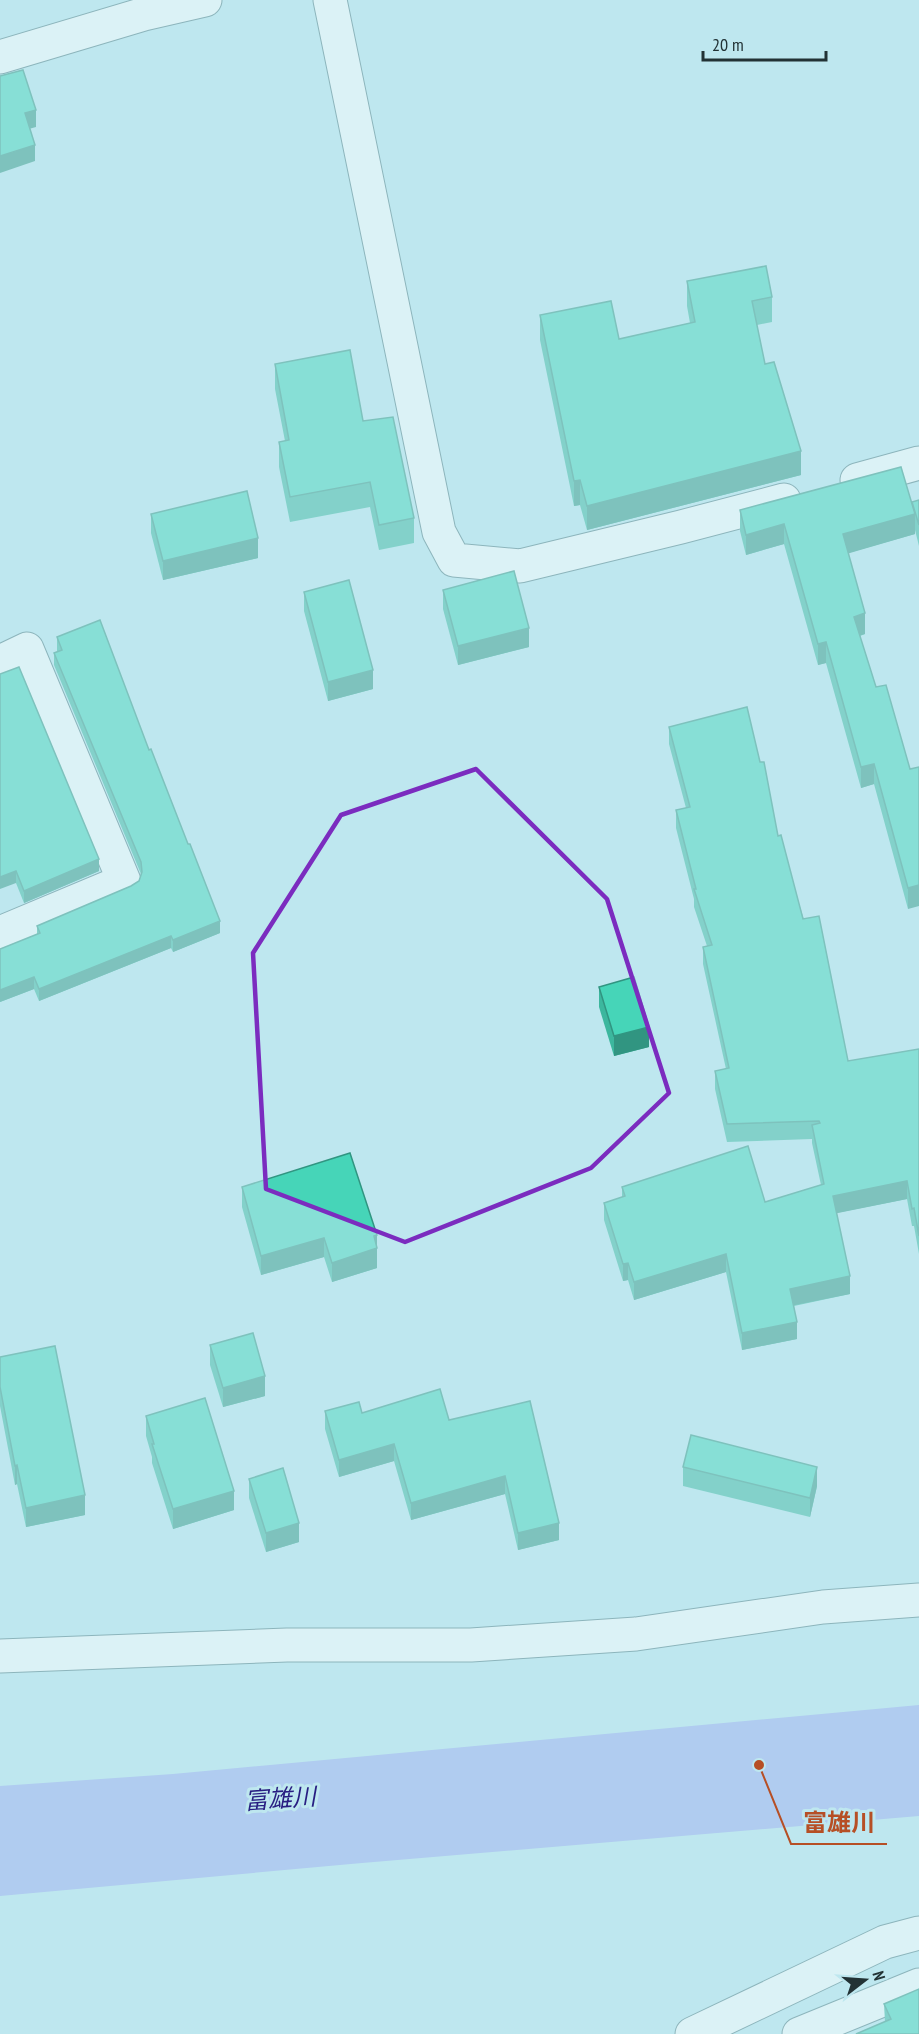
<svg xmlns="http://www.w3.org/2000/svg" width="919" height="2034" font-family="'PT Sans Narrow','Noto Sans JP',sans-serif">
<style>
.water{fill:#a0aaf1}
.lines{fill:none;stroke-linecap:round;stroke-linejoin:round}
.minor-casing{stroke:#52787f;stroke-width:35}
.minor{stroke:#fff;stroke-width:33}
.wall{fill:#3cb79e}
.shaded-wall{fill:#319581}
.building{fill:#46d5b8;stroke:#319581;stroke-width:1.5}
.marked{fill:none;stroke:#7b2cbf;stroke-width:4.5;stroke-linejoin:round}
.labels{text-anchor:middle;stroke-width:6;stroke-linejoin:round;paint-order:stroke}
.water-label{font-size:24px;font-style:italic;fill:#281e82;stroke:#bee7ef}
.leader{fill:none;stroke:#b64f25;stroke-width:2}
.callout-dot{fill:#b64f25;stroke:#bee7ef;stroke-width:2}
.callout-label{font-size:24px;text-anchor:middle;font-weight:bold;fill:#b64f25;stroke:#bee7ef;stroke-width:6;stroke-linejoin:round;paint-order:stroke}
</style>
<rect width="100%" height="100%" fill="#bee7ef"/>
<polygon class="water" points="919,1705 919,1816 362,1863 0,1896 0,1786 173,1774"/>
<g class="lines">
<g class="minor-casing">
<g id="minor">
<polyline points="330,0 439,532 454,560 520,566 681,527 784,500"/>
<polyline points="0,57 144,14 205,0"/>
<polyline points="857,480 919,463"/>
<polyline points="0,662 27,649 124,881 0,933"/>
<polyline points="0,1656 287,1645 471,1645 636,1634 823,1607 919,1600"/>
<polyline points="692,2034 885,1942 919,1933"/>
<polyline points="799,2034 919,1985"/>
</g>
</g>
<use href="#minor" class="minor"/>
</g>
<g class="wall">
<polygon points="687,281 772,297 772,322 757,325 765,364 801,475 587,530 580,505 574,506 540,340 540,315 619,339 690,323 687,306"/>
<polygon points="275,364 363,421 414,518 414,543 379,550 370,507 290,522 279,467 279,442 285,441 275,389"/>
<polygon points="919,500 919,546 915,530 915,534 848,553 865,634 860,636 876,687 910,769 908,909 874,784 861,788 826,663 818,665 784,544 746,555 740,531 740,510 912,506 912,502"/>
<polygon points="151,514 258,558 163,580 151,533"/>
<polygon points="443,590 529,647 458,665 443,609"/>
<polygon points="304,592 373,689 328,701 304,611"/>
<polygon points="57,637 149,750 220,933 173,952 171,948 39,1001 34,989 0,1002 0,949 37,935 37,926 131,886 139,881 141,874 54,665 54,653 57,652"/>
<polygon points="0,674 99,871 24,903 16,883"/>
<polygon points="669,727 778,836 848,1061 919,1049 919,1254 914,1226 912,1226 907,1199 836,1213 850,1294 794,1306 797,1339 742,1350 726,1272 634,1300 628,1280 623,1281 604,1220 604,1203 622,1197 622,1187 765,1202 821,1185 812,1143 812,1139 727,1142 715,1089 715,1071 726,1069 703,964 703,947 707,946 694,907 694,899 676,828 676,810 686,808 669,744"/>
<polygon points="599,987 649,1047 614,1056 599,1007"/>
<polygon points="242,1187 377,1246 377,1268 332,1282 324,1257 261,1275 242,1207"/>
<polygon points="210,1345 265,1396 223,1407 210,1365"/>
<polygon points="0,1357 85,1515 26,1527 17,1484 15,1485 0,1406"/>
<polygon points="530,1401 559,1540 518,1550 505,1494 411,1520 394,1461 339,1477 325,1429 325,1411 362,1413 449,1420"/>
<polygon points="146,1416 234,1510 173,1529 152,1463 152,1457 146,1436"/>
<polygon points="683,1467 817,1486 810,1517 683,1486"/>
<polygon points="249,1479 299,1542 266,1552 249,1498"/>
<polygon points="884,2004 919,2034 885,2022"/>
</g>
<g class="shaded-wall">
<polygon points="36,110 36,127 25,130 25,113"/>
<polygon points="35,145 35,161 0,173 0,156"/>
<polygon points="801,451 801,475 587,530 587,506"/>
<polygon points="580,480 580,505 574,506 574,481"/>
<polygon points="915,514 915,534 843,555 843,534"/>
<polygon points="784,524 784,544 746,555 746,535"/>
<polygon points="258,538 258,558 163,580 163,561"/>
<polygon points="865,613 865,634 854,637 854,617"/>
<polygon points="529,628 529,647 458,665 458,646"/>
<polygon points="826,642 826,663 818,665 818,644"/>
<polygon points="373,670 373,689 328,701 328,682"/>
<polygon points="874,764 874,784 861,788 861,767"/>
<polygon points="99,859 99,871 24,903 24,891"/>
<polygon points="16,871 16,883 0,889 0,877"/>
<polygon points="919,885 919,906 908,909 908,888"/>
<polygon points="220,921 220,933 173,952 173,940"/>
<polygon points="171,936 171,948 39,1001 39,989"/>
<polygon points="34,977 34,989 0,1002 0,990"/>
<polygon points="649,1027 649,1047 614,1056 614,1036"/>
<polygon points="907,1181 907,1199 833,1214 833,1196"/>
<polygon points="377,1235 377,1268 332,1282 332,1263"/>
<polygon points="324,1238 324,1257 261,1275 261,1256"/>
<polygon points="726,1254 726,1272 634,1300 634,1282"/>
<polygon points="628,1263 628,1280 623,1281 623,1264"/>
<polygon points="850,1276 850,1294 790,1306 790,1289"/>
<polygon points="797,1322 797,1339 742,1350 742,1333"/>
<polygon points="265,1376 265,1396 223,1407 223,1388"/>
<polygon points="394,1444 394,1461 339,1477 339,1460"/>
<polygon points="17,1465 17,1484 15,1485 15,1466"/>
<polygon points="817,1467 817,1486 810,1517 810,1498"/>
<polygon points="505,1476 505,1494 411,1520 411,1503"/>
<polygon points="234,1491 234,1510 173,1529 173,1509"/>
<polygon points="85,1495 85,1515 26,1527 26,1508"/>
<polygon points="299,1523 299,1542 266,1552 266,1533"/>
<polygon points="559,1523 559,1540 518,1550 518,1533"/>
</g>
<g class="building">
<polygon points="23,70 36,110 25,113 35,145 0,156 0,76"/>
<polygon points="766,266 772,297 752,301 765,364 774,362 801,451 587,506 580,480 574,481 540,315 611,301 619,339 695,322 687,281"/>
<polygon points="350,350 363,421 393,417 414,518 379,525 370,482 290,497 279,442 289,440 275,364"/>
<polygon points="901,467 915,514 843,534 865,613 854,617 876,687 886,685 910,769 919,767 919,885 908,888 874,764 861,767 826,642 818,644 784,524 746,535 740,510"/>
<polygon points="247,491 258,538 163,561 151,514"/>
<polygon points="919,500 919,525 912,502"/>
<polygon points="514,571 529,628 458,646 443,590"/>
<polygon points="349,580 373,670 328,682 304,592"/>
<polygon points="100,620 149,750 151,749 188,844 190,844 220,921 173,940 171,936 39,989 34,977 0,990 0,949 40,933 37,926 131,886 139,881 142,872 141,862 54,653 62,650 57,637"/>
<polygon points="19,667 99,859 24,891 16,871 0,877 0,674"/>
<polygon points="747,707 760,762 764,762 778,836 781,835 803,919 819,916 848,1061 919,1049 919,1236 914,1208 912,1209 907,1181 833,1196 850,1276 790,1289 797,1322 742,1333 726,1254 634,1282 628,1263 623,1264 604,1203 625,1196 622,1187 748,1146 765,1202 824,1184 812,1125 820,1123 819,1121 727,1124 715,1071 729,1068 703,947 712,945 694,889 696,889 676,810 690,807 669,727"/>
<polygon points="634,977 649,1027 614,1036 599,987"/>
<polygon points="350,1153 377,1235 374,1236 377,1248 332,1263 324,1238 261,1256 242,1187"/>
<polygon points="253,1333 265,1376 223,1388 210,1345"/>
<polygon points="55,1346 85,1495 26,1508 17,1465 15,1466 0,1387 0,1357"/>
<polygon points="440,1389 449,1420 530,1401 559,1523 518,1533 505,1476 411,1503 394,1444 339,1460 325,1411 359,1402 362,1413"/>
<polygon points="205,1398 234,1491 173,1509 152,1444 154,1444 146,1416"/>
<polygon points="691,1435 817,1467 810,1498 683,1467"/>
<polygon points="283,1468 299,1523 266,1533 249,1479"/>
<polygon points="919,1989 919,2034 856,2034 891,2019 884,2004"/>
</g>
<path d="M0 0H919V2034H0ZM 476,769 L 607,899 L 669,1093 L 591,1168 L 405,1242 L 266,1189 L 253,953 L 341,815 Z" fill="#bee7ef" fill-opacity=".55" fill-rule="evenodd"/>
<path class="marked" d="M 476,769 L 607,899 L 669,1093 L 591,1168 L 405,1242 L 266,1189 L 253,953 L 341,815 Z"/>
<g class="labels">
<g class="water-label">
<text transform="translate(280 1799) rotate(-4)" y="8">富雄川</text>
</g>
</g>
<path class="leader" d="M759 1765L791 1844H887"/>
<circle class="callout-dot" cx="759" cy="1765" r="6"/>
<g class="callout-label">
<text x="839" y="1831">富雄川</text>
</g>
<g transform="translate(865 1980) rotate(73)" stroke="#bee7ef" stroke-width="4.5" paint-order="stroke">
<path d="M0-4.5L10 22L0 15L-10 22Z" fill="#223235"/>
<text y="-9" font-size="16" font-weight="bold" text-anchor="middle" fill="#223235">N</text>
</g>
<path d="M703 51v9h123v-9" fill="none" stroke="#223235" stroke-width="3"/>
<text x="712" y="51" font-size="18" fill="#223235" stroke="#bee7ef" stroke-width="4.5" paint-order="stroke">20 m</text>
</svg>
